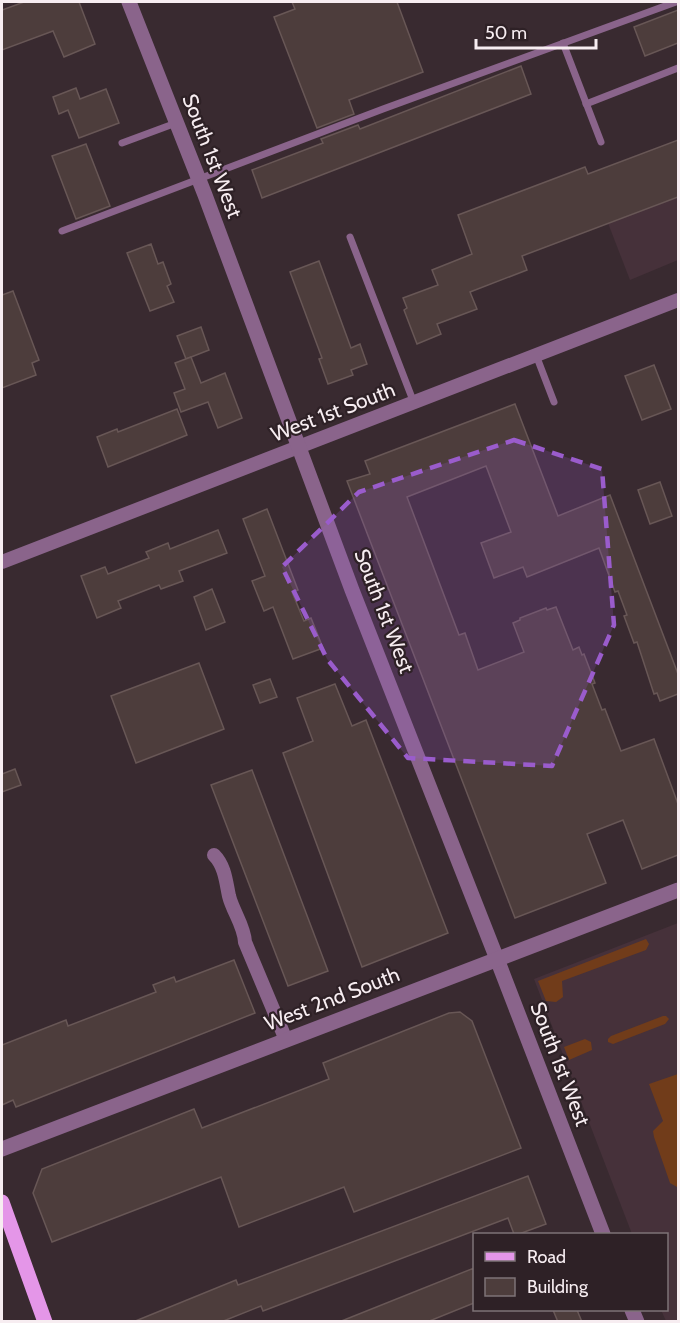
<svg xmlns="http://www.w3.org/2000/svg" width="680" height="1323" font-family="Cabin,sans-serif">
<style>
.built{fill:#46313a}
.garden{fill:#713c1a}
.building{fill:#4d3d3c;stroke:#685756;stroke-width:1.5}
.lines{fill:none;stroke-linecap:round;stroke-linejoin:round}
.service{stroke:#8a648b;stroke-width:7}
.minor{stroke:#8a648b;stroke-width:14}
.tertiary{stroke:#8a648b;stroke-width:15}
.primary{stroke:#e496e8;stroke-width:15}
.marked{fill:#9a5ccc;fill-opacity:0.2;stroke:#9a5ccc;stroke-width:4.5;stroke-dasharray:12 8;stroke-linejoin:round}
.labels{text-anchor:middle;stroke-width:4.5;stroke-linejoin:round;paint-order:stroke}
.street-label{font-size:21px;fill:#f7edf1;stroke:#2e2126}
</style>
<rect width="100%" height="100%" fill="#392a30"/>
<g class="built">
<polygon points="678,140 678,260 630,280 589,174"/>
<polygon points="678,923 678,1321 666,1321 661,1310 666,1310 666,1234 632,1234 534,979"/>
</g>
<g class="garden">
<polygon points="646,939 649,944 646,950 562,981 563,997 556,1002 546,1001 538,981"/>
<polygon points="663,1016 666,1016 669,1019 665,1024 613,1044 608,1042 608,1039 611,1036"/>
<polygon points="585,1039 591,1042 592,1050 569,1060 564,1047"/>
<polygon points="678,1074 678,1187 677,1187 670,1183 654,1137 653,1131 663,1121 649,1084"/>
</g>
<g class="building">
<polygon points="24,2 79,2 95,44 64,57 53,31 2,50 2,10"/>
<polygon points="292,2 397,2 423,72 349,100 354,114 317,128 274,17 295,9"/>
<polygon points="678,10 678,43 645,56 634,27"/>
<polygon points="521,66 531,94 262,198 252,170 323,143 321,139 358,125 360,129"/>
<polygon points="76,88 80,99 106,89 119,123 79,138 68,110 59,114 53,97"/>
<polygon points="678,140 678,197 522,256 527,270 470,292 477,309 437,324 441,334 417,344 404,310 407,308 403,298 438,285 432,270 472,254 458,215 585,167 588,174"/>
<polygon points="86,144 110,206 76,219 52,156"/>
<polygon points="151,244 158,264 163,262 171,284 167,286 174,302 150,311 127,253"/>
<polygon points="319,261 351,348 360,344 367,364 351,370 353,375 328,384 319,359 322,358 290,272"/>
<polygon points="13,291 39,360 32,363 36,375 2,388 2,295"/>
<polygon points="201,327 209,350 186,359 177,336"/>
<polygon points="191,357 201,383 225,373 242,418 218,428 208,402 181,412 174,393 185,389 175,363"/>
<polygon points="654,365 671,409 642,420 625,376"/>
<polygon points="515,404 558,516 610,495 678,674 678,694 660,701 657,693 654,694 637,642 634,643 624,616 627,615 618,591 615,592 599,548 527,577 523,567 494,578 481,543 511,532 486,466 407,497 459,635 465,633 478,670 524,652 513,623 520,620 520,618 546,608 547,610 556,607 573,650 579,647 582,655 584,654 595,683 592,684 602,710 605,709 621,751 654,739 678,804 678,855 642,869 623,820 587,834 606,883 515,918 347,481 370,474 365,461"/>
<polygon points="177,409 187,435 108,467 97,437 117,429 118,432"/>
<polygon points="660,482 672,516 650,524 638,490"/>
<polygon points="267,509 298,590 292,592 304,621 311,618 323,648 293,659 273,607 264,611 252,581 265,576 243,519"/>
<polygon points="218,530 227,553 179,571 183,581 161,589 159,585 118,601 121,608 97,618 81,576 105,567 108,574 149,558 146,552 168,543 170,549"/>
<polygon points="212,589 225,622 206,630 194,597"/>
<polygon points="199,663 224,729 136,763 111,696"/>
<polygon points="270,679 277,697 260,703 253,685"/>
<polygon points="335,684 352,726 366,720 448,933 362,967 283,753 313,741 297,698"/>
<polygon points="15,769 21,785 2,792 2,774"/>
<polygon points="252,770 328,971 288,986 211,785"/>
<polygon points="234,960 255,1013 16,1107 13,1100 2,1105 2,1045 66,1020 68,1026 156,992 153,985 174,977 176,982"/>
<polygon points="460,1012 472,1021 521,1148 354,1212 344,1187 239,1227 221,1177 52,1242 33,1193 42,1169 194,1109 202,1128 329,1079 323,1063 449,1013"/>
<polygon points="528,1176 546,1224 519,1234 514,1234 508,1218 263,1311 261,1306 221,1322 133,1322 236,1280 238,1285"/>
<polygon points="474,1268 474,1303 427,1322 339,1322"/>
<polygon points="553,1310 577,1310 582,1322 558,1322"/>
</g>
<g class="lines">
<g class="service">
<polyline points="563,43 601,142"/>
<polyline points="586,104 678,68"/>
<polyline points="122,143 176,123"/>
<polyline points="62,231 383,109 676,2"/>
<polyline points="350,237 414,403"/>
<polyline points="536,355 554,402"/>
</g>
<g class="minor">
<polyline points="2,562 678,300"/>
<path d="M 214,855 C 225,866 226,882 229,896 C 233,912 244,925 245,942 L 286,1040"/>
</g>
<g class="tertiary">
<polyline points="129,2 205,195 352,590 497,959 603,1234"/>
<polyline points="2,1149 678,890"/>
<polyline points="632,1310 637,1322"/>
</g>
<polyline class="primary" points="2,1202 45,1322"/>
</g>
<path class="marked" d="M 514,440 L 602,469 L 614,625 L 552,766 L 408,758 L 327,659 L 282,567 L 359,492 Z"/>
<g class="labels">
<g class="street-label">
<text transform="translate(212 156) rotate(69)" y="7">South 1st West</text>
<text transform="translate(333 412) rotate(-21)" y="7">West 1st South</text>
<text transform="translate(384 611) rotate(69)" y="7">South 1st West</text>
<text transform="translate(332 999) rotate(-21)" y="7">West 2nd South</text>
<text transform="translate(560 1064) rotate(69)" y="7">South 1st West</text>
</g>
</g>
<rect width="680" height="1323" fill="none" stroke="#f7edf1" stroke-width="6"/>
<rect x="473" y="1233" width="195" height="78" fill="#2e2126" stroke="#7e7377" stroke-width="1.5"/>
<rect x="485" y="1252" width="30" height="9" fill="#e496e8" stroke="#7e7377" stroke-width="1.5"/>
<text x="527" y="1263" font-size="18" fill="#f7edf1">Road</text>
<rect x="485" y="1278" width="30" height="18" fill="#4d3d3c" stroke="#7e7377" stroke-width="1.5"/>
<text x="527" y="1293" font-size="18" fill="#f7edf1">Building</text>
<path d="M476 39v9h120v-9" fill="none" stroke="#f7edf1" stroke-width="3"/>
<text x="485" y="39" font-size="18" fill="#f7edf1" stroke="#2e2126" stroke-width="4.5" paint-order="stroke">50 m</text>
</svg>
